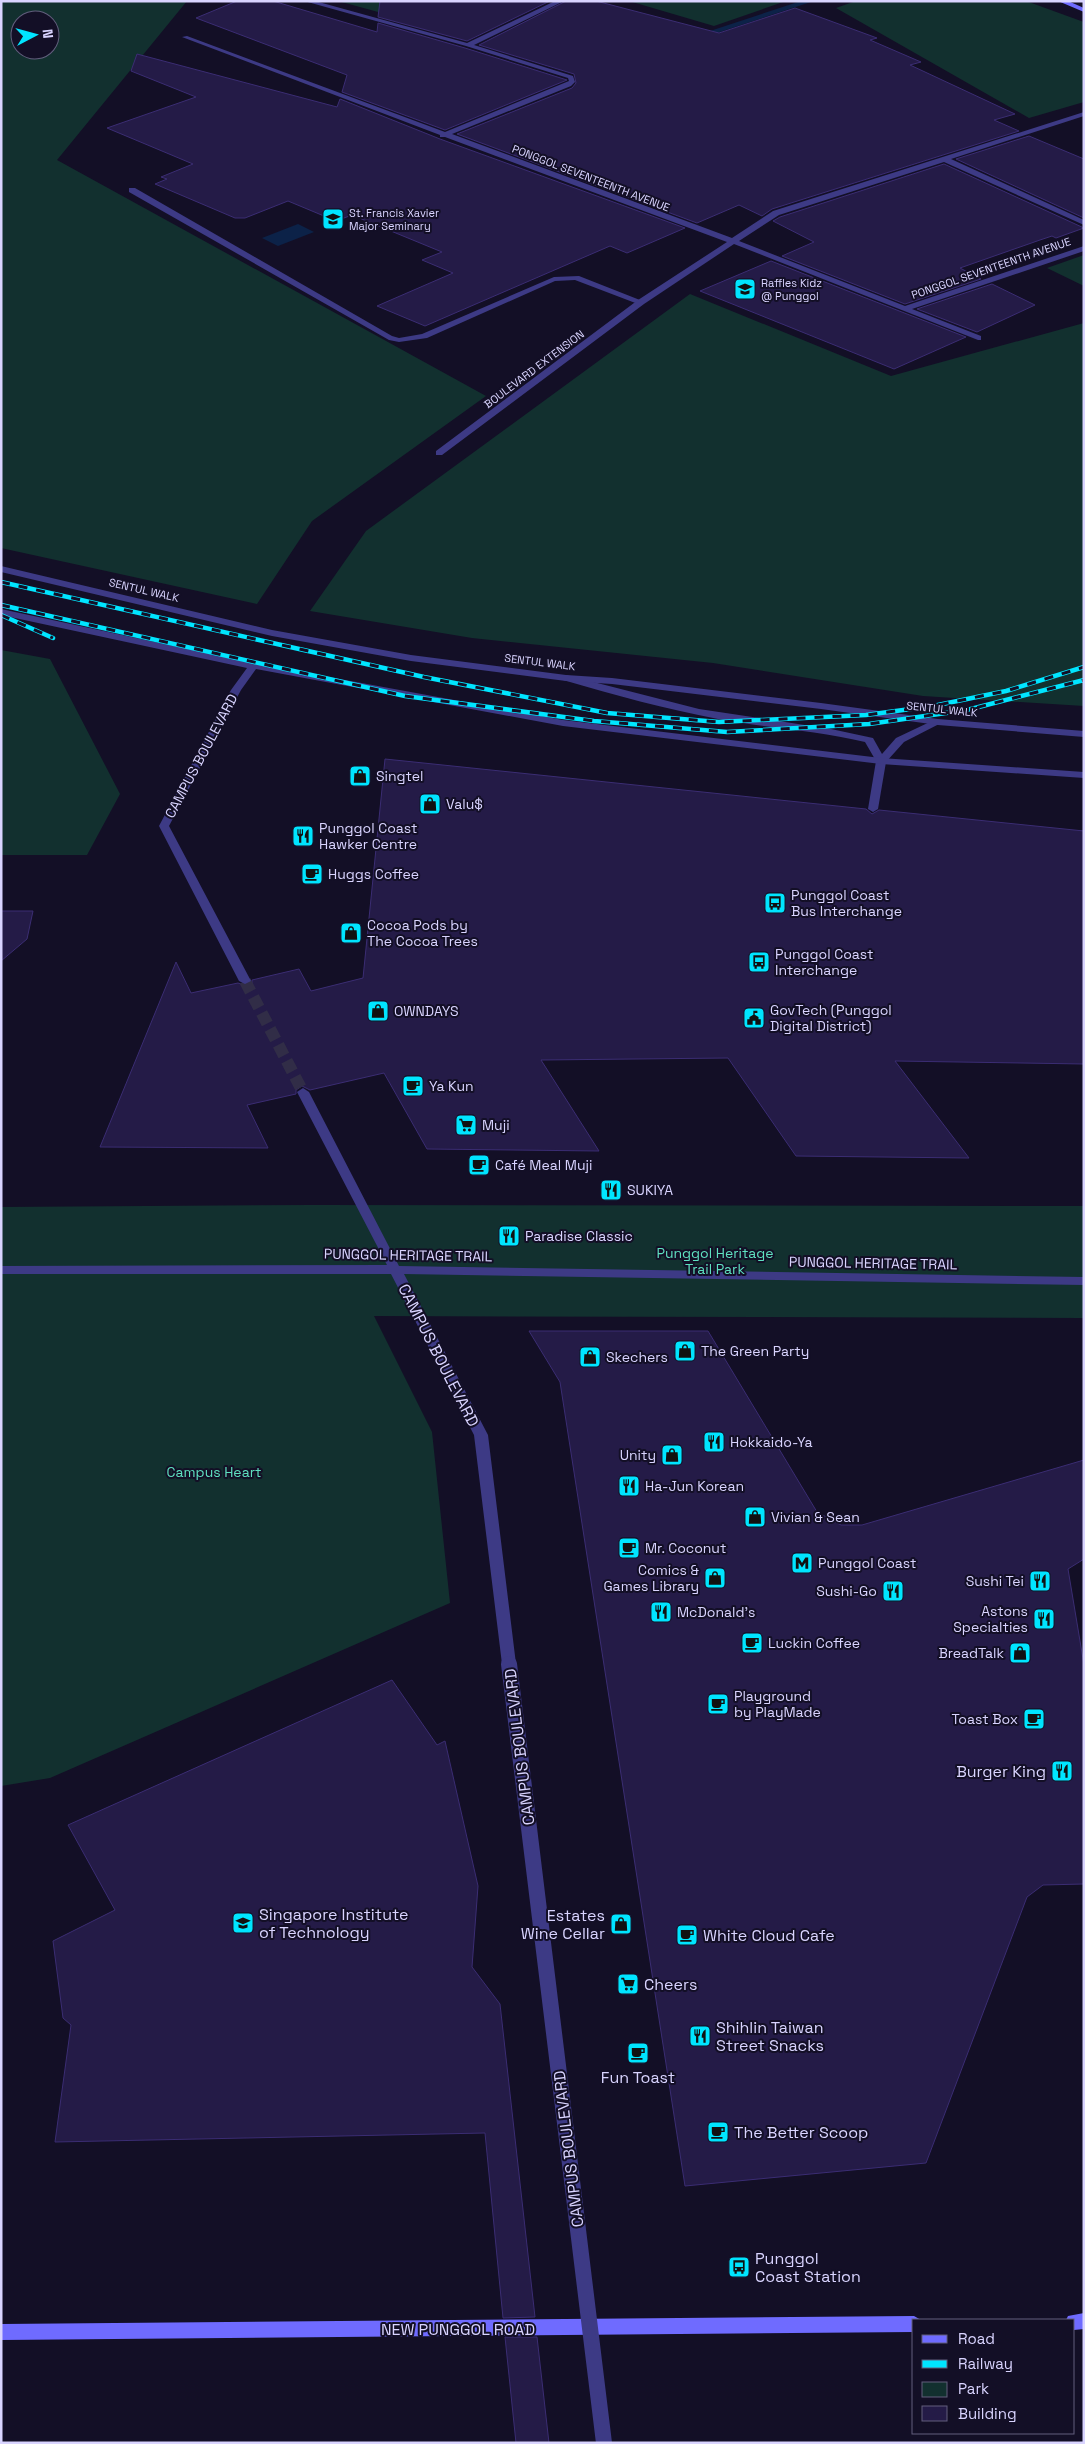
<svg xmlns="http://www.w3.org/2000/svg" width="1085" height="2444" font-family="'Space Grotesk',sans-serif">
<style>
.green{fill:#12302f;fill-rule:evenodd}
.water{fill:#0c2248}
.building{fill:#241b47;stroke:#3b2d73}
.lines{fill:none;stroke-linecap:round;stroke-linejoin:round}
.street-tunnel{stroke:#312d47;stroke-width:12;stroke-dasharray:12 6;stroke-linecap:butt}
.lane{fill:#3d3a85;fill-rule:evenodd}
.street{fill:#3d3a85;fill-rule:evenodd}
.secondary{fill:#6f6bff;fill-rule:evenodd}
.rail-casing{stroke:#00e5ff;stroke-width:4.5}
.rail{stroke:#130f26;stroke-width:3;stroke-dasharray:9;stroke-linecap:butt}
.street-bridge{stroke:#3d3a85;stroke-width:16}
.labels{text-anchor:middle;stroke-width:4;stroke-linejoin:round;paint-order:stroke}
.far-street-label{font-size:11px;fill:#d9d4ff;stroke:#130f26}
.far-poi-label{font-size:11px;fill:#d9d4ff;stroke:#130f26;text-anchor:start}
.street-label{font-size:14px;fill:#d9d4ff;stroke:#130f26}
.poi-label{font-size:14px;fill:#d9d4ff;stroke:#130f26;text-anchor:start}
.park-label{font-size:14px;fill:#5fe0c0;stroke:#130f26}
.near-street-label{font-size:16px;fill:#d9d4ff;stroke:#130f26}
.near-poi-label{font-size:16px;fill:#d9d4ff;stroke:#130f26;text-anchor:start}
</style>
<rect width="100%" height="100%" fill="#130f26"/>
<g class="green">
<path d="M 1,1 L 187,1 L 57,160 L 486,396 L 312,521 L 257,604 L 1,548 ZM 20,20 L 50,20 L 50,50 L 20,50 Z"/>
<polygon points="338,1 425,1 400,18"/>
<polygon points="629,1 786,1 714,26"/>
<polygon points="851,1 1026,1 1081,21 1084,22 1084,102 1029,118 836,8 853,2"/>
<polygon points="1084,255 1084,286 1047,268"/>
<polygon points="690,294 891,376 1084,323 1084,706 923,696 713,663 472,638 310,611 366,531"/>
<polygon points="1,650 50,659 120,794 87,855 1,855"/>
<polygon points="312,1205 1084,1206 1084,1318 374,1316 432,1432 450,1603 50,1778 1,1786 1,1207"/>
</g>
<g class="water">
<polygon points="801,1 814,1 637,59 631,57"/>
<polygon points="298,224 314,232 278,246 262,238"/>
</g>
<g class="building">
<polygon points="237,1 273,1 377,32 378,23 465,48 567,80 445,130 342,92 347,75 196,18"/>
<polygon points="380,1 550,1 467,41 378,17"/>
<polygon points="566,1 596,1 719,33 795,8 877,38 870,40 921,62 910,65 1015,114 994,120 1019,131 772,209 762,216 739,205 697,223 457,134 572,88 576,83 574,74 479,45"/>
<polygon points="137,54 337,107 340,99 440,139 685,228 627,253 610,246 425,326 377,306 453,273 422,260 442,252 352,215 336,221 288,201 245,218 235,218 155,184 167,179 161,177 193,164 107,128 196,97 131,71"/>
<polygon points="1029,136 1084,159 1084,218 956,159"/>
<polygon points="944,164 1084,228 1056,238 1052,236 1040,240 960,268 981,279 905,304 782,256 814,242 773,221 780,217"/>
<polygon points="771,261 966,337 894,369 700,291"/>
<polygon points="992,284 1035,305 977,332 917,309"/>
<polygon points="385,759 866,809 872,814 879,810 1084,831 1084,1064 895,1061 969,1158 796,1156 728,1058 541,1060 599,1151 427,1149 384,1073 310,1090 302,1086 296,1090 296,1094 247,1105 268,1148 100,1147 176,962 191,993 238,983 246,986 252,983 252,980 299,969 311,991 363,978"/>
<polygon points="1,911 33,911 27,939 1,961"/>
<polygon points="529,1331 708,1331 817,1512 841,1525 862,1525 1084,1460 1084,1559 1068,1569 1084,1665 1084,1884 1043,1885 1027,1897 926,2163 685,2186 560,1382"/>
<polygon points="392,1680 437,1745 445,1741 478,1886 472,1967 500,2004 535,2317 503,2318 485,2133 55,2142 71,2025 63,2018 53,1941 115,1910 68,1825"/>
<polygon points="505,2337 537,2337 549,2443 516,2443"/>
</g>
<g class="lines">
<polyline class="street-tunnel" points="245,981 303,1092"/>
<g class="lane">
<polygon points="129,188 135,188 392,336 399,338 422,334 554,277 579,276 645,302 638,304 575,280 555,281 427,338 399,342 389,340 129,192"/>
<path d="M 566,675 L 699,709 L 831,729 L 873,738 L 882,754 L 896,738 L 934,720 L 942,720 L 943,722 L 904,742 L 886,762 L 878,809 L 873,812 L 868,809 L 876,761 L 865,742 C 817,730 767,728 718,719 C 666,709 614,695 563,680 L 563,676 Z"/>
</g>
<g class="street">
<polygon points="304,1 315,1 467,43 555,1 564,1 474,45 573,76 575,82 571,86 452,134 732,238 773,211 1084,112 1084,116 951,159 1084,220 1084,225 944,162 779,215 739,241 905,306 1084,246 1084,251 912,309 981,336 981,340 978,340 734,244 644,304 442,455 436,455 436,451 638,300 727,242 445,137 440,137 440,135 182,37 187,36 445,132 569,81 568,78 466,46"/>
<polygon points="1,566 272,630 411,655 566,675 612,678 821,703 938,719 1084,731 1084,737 938,725 821,709 612,684 566,681 411,661 272,636 1,572"/>
<polygon points="1,609 253,663 563,720 881,758 1084,772 1084,778 881,764 563,726 256,669 241,690 169,826 251,981 245,984 239,981 159,826 231,690 247,668 1,615"/>
<polygon points="303,1088 309,1092 399,1266 1084,1277 1084,1285 404,1274 488,1435 516,1664 514,1668 509,1670 504,1668 502,1664 474,1435 391,1274 1,1274 1,1266 387,1265 297,1092"/>
</g>
<g class="secondary">
<polygon points="1058,1 1068,1 1084,8 1084,12"/>
<polygon points="1084,2313 1084,2329 1074,2330 1074,2320 1066,2320 1068,2316"/>
<polygon points="914,2316 921,2320 914,2320 914,2332 1,2340 1,2324"/>
</g>
<g class="rail-casing">
<g id="rail">
<polyline points="1,582 424,677 607,713 719,722 866,715 933,706 1006,691 1084,667"/>
<polyline points="1,605 405,696 594,721 727,732 869,724 967,710 1084,680"/>
<polyline points="1,615 53,638"/>
</g>
</g>
<use href="#rail" class="rail"/>
<polyline class="street-bridge" points="509,1664 604,2443"/>
</g>
<defs>
<g id="school-square" transform="scale(1.125)"><rect x="-9" y="-9" width="18" height="18" rx="4" fill="#00e5ff" stroke="#130f26"/><path d="M0-5L7-2L0 1L-7-2ZM-4 1L0 2.5L4 1V4Q0 6-4 4Z" fill="#111"/></g>
<g id="shop-square" transform="scale(1.125)"><rect x="-9" y="-9" width="18" height="18" rx="4" fill="#00e5ff" stroke="#130f26"/><path d="M-5-2.5h2.3a2.7 3.5 0 0 1 5.4 0H5L5.5 6h-11ZM-1.5-2.5h3a1.5 2.3 0 0 0-3 0Z" fill="#111"/></g>
<g id="restaurant-square" transform="scale(1.125)"><rect x="-9" y="-9" width="18" height="18" rx="4" fill="#00e5ff" stroke="#130f26"/><path d="M-5-6h1v4h1v-4h1v4h1v-4h1v5L-1.5 .5V6h-2V.5L-5-1ZM5-6V6H3V1.5H1.5Q1.5-4 5-6Z" fill="#111"/></g>
<g id="cafe-square" transform="scale(1.125)"><rect x="-9" y="-9" width="18" height="18" rx="4" fill="#00e5ff" stroke="#130f26"/><path d="M-5.5-4.5H6V0H3Q3 3.5 0 3.5H-2.5Q-5.5 3.5-5.5 0ZM3-3.2v2h1.7v-2ZM-6 4.5H4V6H-6Z" fill="#111"/></g>
<g id="bus-square" transform="scale(1.125)"><rect x="-9" y="-9" width="18" height="18" rx="4" fill="#00e5ff" stroke="#130f26"/><path d="M-5-6H5V4H4V6H2V4H-2V6H-4V4H-5ZM-3.5-4V0h7V-4ZM-3.5 1.2v1.5H-2V1.2ZM2 1.2v1.5H3.5V1.2Z" fill="#111"/></g>
<g id="civic-square" transform="scale(1.125)"><rect x="-9" y="-9" width="18" height="18" rx="4" fill="#00e5ff" stroke="#130f26"/><path d="M-.6-6.5H3V-4.5H.6V-3L4-1V1h2V6H-6V1h2V-1L-.6-3ZM-1.2 2.5V6h2.4V2.5Z" fill="#111"/></g>
<g id="supermarket-square" transform="scale(1.125)"><rect x="-9" y="-9" width="18" height="18" rx="4" fill="#00e5ff" stroke="#130f26"/><path d="M-6-5.5h2.5l.6 2H6L4.5 2H-2.5L-4.4-4H-6ZM-1.5 3.2a1.3 1.3 0 1 0 .1 0ZM3 3.2a1.3 1.3 0 1 0 .1 0Z" fill="#111"/></g>
<g id="metro-square" transform="scale(1.125)"><rect x="-9" y="-9" width="18" height="18" rx="4" fill="#00e5ff" stroke="#130f26"/><path d="M-5.5 5V-5H-3L0 0L3-5H5.5V5H3V-.5L0 4L-3-.5V5Z" fill="#111"/></g>
<g id="university-square" transform="scale(1.125)"><rect x="-9" y="-9" width="18" height="18" rx="4" fill="#00e5ff" stroke="#130f26"/><path d="M0-5L7-2L0 1L-7-2ZM-4 1L0 2.5L4 1V4Q0 6-4 4Z" fill="#111"/></g>
</defs>
<g fill-rule="evenodd">
<use href="#school-square" x="333" y="219"/>
<use href="#school-square" x="745" y="289"/>
<use href="#shop-square" x="360" y="776"/>
<use href="#shop-square" x="430" y="804"/>
<use href="#restaurant-square" x="303" y="836"/>
<use href="#cafe-square" x="312" y="874"/>
<use href="#bus-square" x="775" y="903"/>
<use href="#shop-square" x="351" y="933"/>
<use href="#bus-square" x="759" y="962"/>
<use href="#shop-square" x="378" y="1011"/>
<use href="#civic-square" x="754" y="1018"/>
<use href="#cafe-square" x="413" y="1086"/>
<use href="#supermarket-square" x="466" y="1125"/>
<use href="#cafe-square" x="479" y="1165"/>
<use href="#restaurant-square" x="611" y="1190"/>
<use href="#restaurant-square" x="509" y="1236"/>
<use href="#shop-square" x="685" y="1351"/>
<use href="#shop-square" x="590" y="1357"/>
<use href="#restaurant-square" x="714" y="1442"/>
<use href="#shop-square" x="672" y="1455"/>
<use href="#restaurant-square" x="629" y="1486"/>
<use href="#shop-square" x="755" y="1517"/>
<use href="#cafe-square" x="629" y="1548"/>
<use href="#metro-square" x="802" y="1563"/>
<use href="#shop-square" x="715" y="1578"/>
<use href="#restaurant-square" x="1040" y="1581"/>
<use href="#restaurant-square" x="893" y="1591"/>
<use href="#restaurant-square" x="661" y="1612"/>
<use href="#restaurant-square" x="1044" y="1619"/>
<use href="#cafe-square" x="752" y="1643"/>
<use href="#shop-square" x="1020" y="1653"/>
<use href="#cafe-square" x="718" y="1704"/>
<use href="#cafe-square" x="1034" y="1719"/>
<use href="#restaurant-square" x="1062" y="1771"/>
<use href="#university-square" x="243" y="1923"/>
<use href="#shop-square" x="621" y="1924"/>
<use href="#cafe-square" x="687" y="1935"/>
<use href="#supermarket-square" x="628" y="1984"/>
<use href="#restaurant-square" x="700" y="2036"/>
<use href="#cafe-square" x="638" y="2053"/>
<use href="#cafe-square" x="718" y="2132"/>
<use href="#bus-square" x="739" y="2267"/>
</g>
<g class="labels">
<g class="far-street-label">
<text transform="translate(591 178) rotate(21)" y="4">PONGGOL SEVENTEENTH AVENUE</text>
<text transform="translate(991 268) rotate(-19)" y="4">PONGGOL SEVENTEENTH AVENUE</text>
<text transform="translate(534 369) rotate(-37)" y="4">BOULEVARD EXTENSION</text>
<text transform="translate(144 590) rotate(13)" y="4">SENTUL WALK</text>
<text transform="translate(540 662) rotate(7)" y="4">SENTUL WALK</text>
<text transform="translate(942 709) rotate(6)" y="4">SENTUL WALK</text>
</g>
<g class="far-poi-label">
<text x="349" y="217">St. Francis Xavier<tspan x="349" dy="13">Major Seminary</tspan></text>
<text x="761" y="287">Raffles Kidz<tspan x="761" dy="13">@ Punggol</tspan></text>
</g>
<g class="street-label">
<text transform="translate(201 756) rotate(-62)" y="5">CAMPUS BOULEVARD</text>
<text transform="translate(408 1255) rotate(1)" y="5">PUNGGOL HERITAGE TRAIL</text>
<text transform="translate(873 1263) rotate(1)" y="5">PUNGGOL HERITAGE TRAIL</text>
</g>
<g class="poi-label">
<text x="376" y="781">Singtel</text>
<text x="446" y="809">Valu$</text>
<text x="319" y="833">Punggol Coast<tspan x="319" dy="16">Hawker Centre</tspan></text>
<text x="328" y="879">Huggs Coffee</text>
<text x="791" y="900">Punggol Coast<tspan x="791" dy="16">Bus Interchange</tspan></text>
<text x="367" y="930">Cocoa Pods by<tspan x="367" dy="16">The Cocoa Trees</tspan></text>
<text x="775" y="959">Punggol Coast<tspan x="775" dy="16">Interchange</tspan></text>
<text x="770" y="1015">GovTech (Punggol<tspan x="770" dy="16">Digital District)</tspan></text>
<text x="394" y="1016">OWNDAYS</text>
<text x="429" y="1091">Ya Kun</text>
<text x="482" y="1130">Muji</text>
<text x="495" y="1170">Café Meal Muji</text>
<text x="627" y="1195">SUKIYA</text>
<text x="525" y="1241">Paradise Classic</text>
<text x="701" y="1356">The Green Party</text>
<text x="606" y="1362">Skechers</text>
<text x="730" y="1447">Hokkaido-Ya</text>
<text x="656" y="1460" text-anchor="end">Unity</text>
<text x="645" y="1491">Ha-Jun Korean</text>
<text x="771" y="1522">Vivian &amp; Sean</text>
<text x="645" y="1553">Mr. Coconut</text>
<text x="818" y="1568">Punggol Coast</text>
<text x="699" y="1575" text-anchor="end">Comics &amp;<tspan x="699" dy="16">Games Library</tspan></text>
<text x="1024" y="1586" text-anchor="end">Sushi Tei</text>
<text x="877" y="1596" text-anchor="end">Sushi-Go</text>
<text x="1028" y="1616" text-anchor="end">Astons<tspan x="1028" dy="16">Specialties</tspan></text>
<text x="677" y="1617">McDonald's</text>
<text x="768" y="1648">Luckin Coffee</text>
<text x="1004" y="1658" text-anchor="end">BreadTalk</text>
<text x="734" y="1701">Playground<tspan x="734" dy="16">by PlayMade</tspan></text>
<text x="1018" y="1724" text-anchor="end">Toast Box</text>
</g>
<g class="park-label">
<text x="715" y="1258">Punggol Heritage<tspan x="715" dy="16">Trail Park</tspan></text>
<text x="214" y="1477">Campus Heart</text>
</g>
<g class="near-street-label">
<text transform="translate(439 1355) rotate(63)" y="6">CAMPUS BOULEVARD</text>
<text transform="translate(519 1747) rotate(-97)" y="6">CAMPUS BOULEVARD</text>
<text transform="translate(568 2149) rotate(-97)" y="6">CAMPUS BOULEVARD</text>
<text x="458" y="2335">NEW PUNGGOL ROAD</text>
</g>
<g class="near-poi-label">
<text x="1046" y="1777" text-anchor="end">Burger King</text>
<text x="259" y="1920">Singapore Institute<tspan x="259" dy="18">of Technology</tspan></text>
<text x="605" y="1921" text-anchor="end">Estates<tspan x="605" dy="18">Wine Cellar</tspan></text>
<text x="703" y="1941">White Cloud Cafe</text>
<text x="644" y="1990">Cheers</text>
<text x="716" y="2033">Shihlin Taiwan<tspan x="716" dy="18">Street Snacks</tspan></text>
<text x="638" y="2083" text-anchor="middle">Fun Toast</text>
<text x="734" y="2138">The Better Scoop</text>
<text x="755" y="2264">Punggol<tspan x="755" dy="18">Coast Station</tspan></text>
</g>
</g>
<rect width="1085" height="2444" fill="none" stroke="#d9d4ff" stroke-width="5"/>
<rect x="912" y="2319" width="162" height="115" fill="#130f26" stroke="#625e7d"/>
<rect x="922" y="2335" width="25" height="8" fill="#6f6bff" stroke="#625e7d"/>
<text x="958" y="2344" font-size="15" fill="#d9d4ff">Road</text>
<rect x="922" y="2360" width="25" height="8" fill="#00e5ff" stroke="#625e7d"/>
<text x="958" y="2369" font-size="15" fill="#d9d4ff">Railway</text>
<rect x="922" y="2382" width="25" height="15" fill="#12302f" stroke="#625e7d"/>
<text x="958" y="2394" font-size="15" fill="#d9d4ff">Park</text>
<rect x="922" y="2406" width="25" height="15" fill="#241b47" stroke="#625e7d"/>
<text x="958" y="2419" font-size="15" fill="#d9d4ff">Building</text>
<g transform="translate(35 35) rotate(84)"><circle r="24" fill="#130f26" stroke="#625e7d"/>
<path d="M0-4L9 19L0 12L-9 19Z" fill="#00e5ff"/>
<text y="-8" font-size="14" font-weight="bold" text-anchor="middle" fill="#d9d4ff">N</text>
</g>
</svg>
